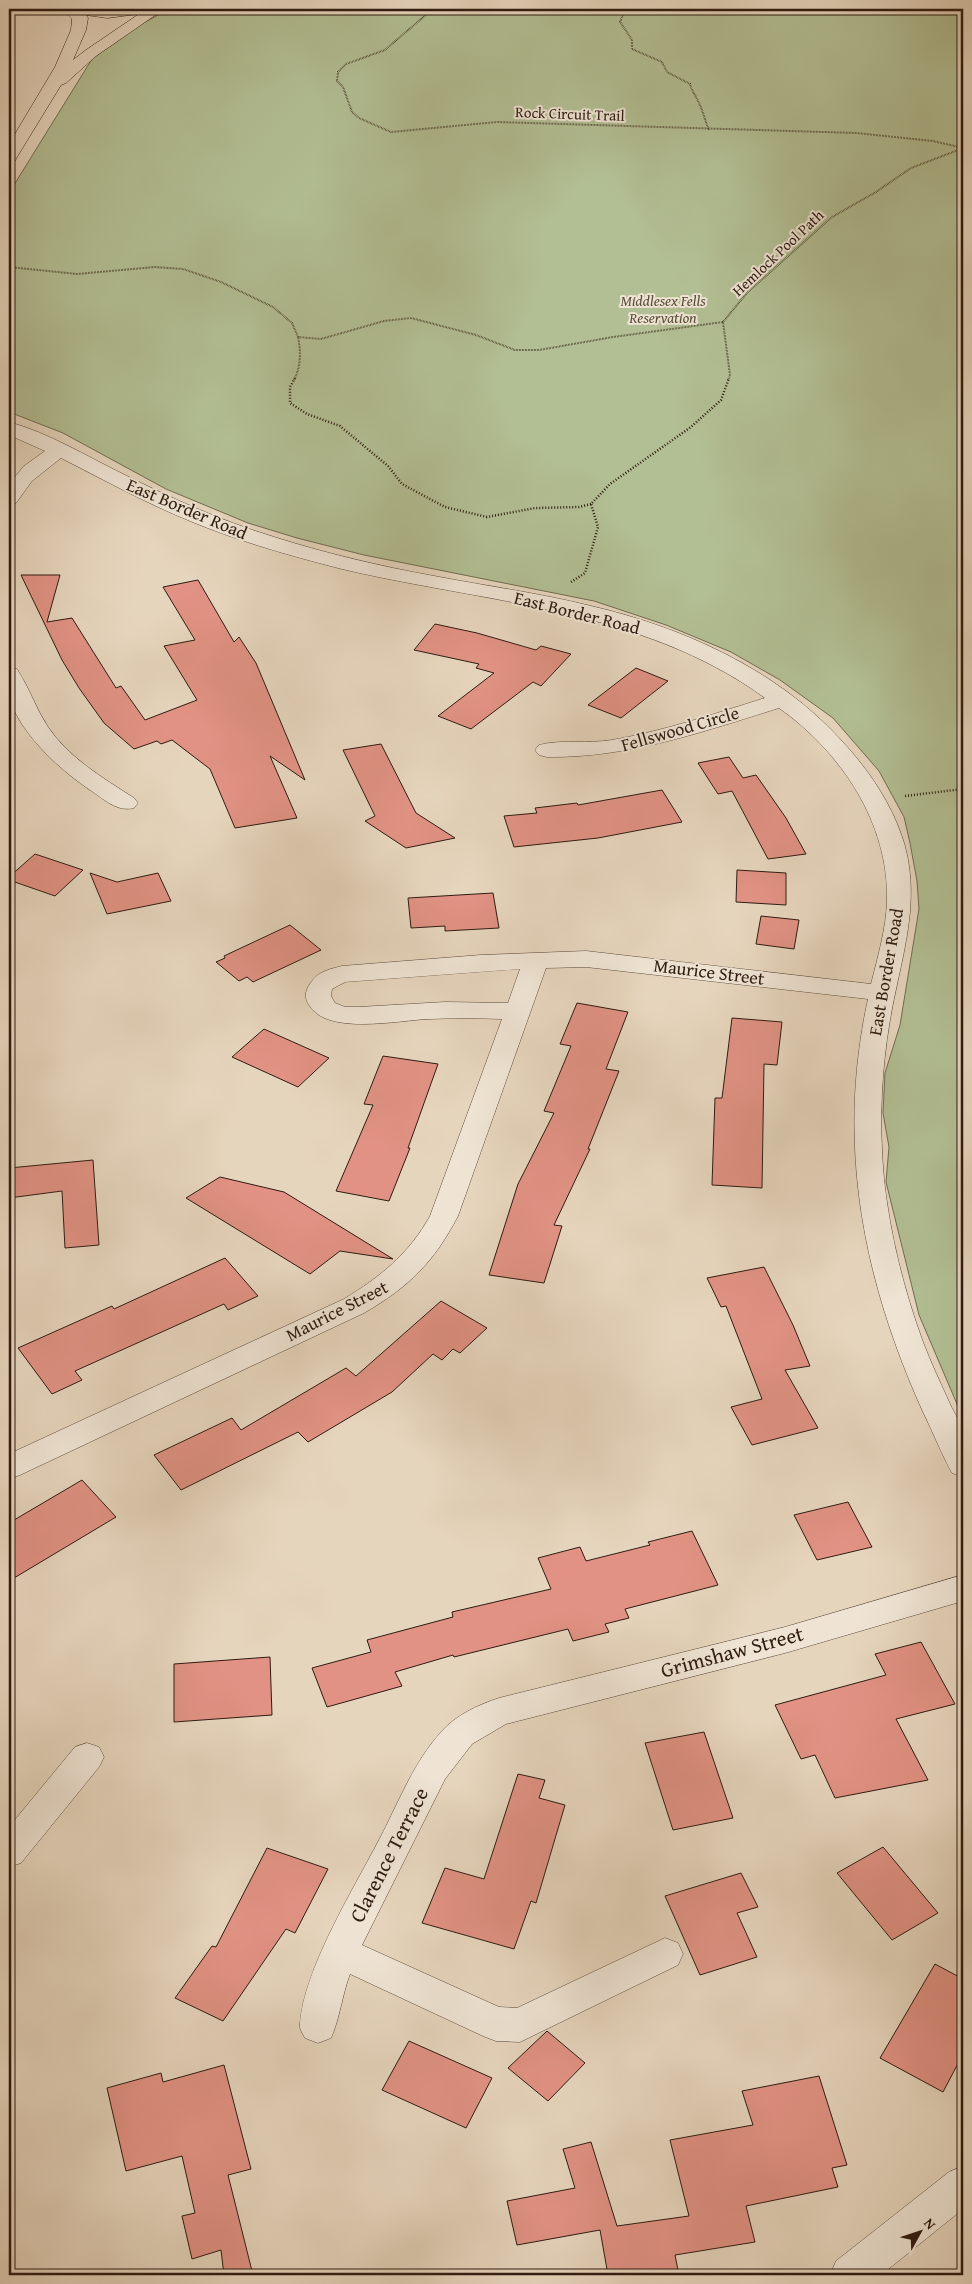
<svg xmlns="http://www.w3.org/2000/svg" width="972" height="2284" font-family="'Gentium Book Plus',serif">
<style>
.green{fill:#b2be93;stroke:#706c52}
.building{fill:#e19284;stroke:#2e1b11}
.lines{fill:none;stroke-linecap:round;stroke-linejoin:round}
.minor-casing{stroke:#5c4a3c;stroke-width:1}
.major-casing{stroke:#2e1b11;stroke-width:1}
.path-far1{stroke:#2e1b11;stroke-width:2;stroke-dasharray:0.5 1;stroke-linecap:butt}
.path{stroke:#2e1b11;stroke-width:2.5;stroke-dasharray:1 2;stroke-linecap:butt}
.minor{fill:#efe4d4;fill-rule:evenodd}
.major{fill:#e6d5bd;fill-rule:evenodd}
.labels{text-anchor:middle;stroke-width:4;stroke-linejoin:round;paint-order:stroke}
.far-street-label{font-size:15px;fill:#2e1b11;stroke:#efe4d4}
.far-park-label{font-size:15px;font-style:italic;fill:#564c38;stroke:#efe4d4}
.street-label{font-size:18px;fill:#2e1b11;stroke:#efe4d4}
.near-street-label{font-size:21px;fill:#2e1b11;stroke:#efe4d4}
</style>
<rect width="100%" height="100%" fill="#e6d5bd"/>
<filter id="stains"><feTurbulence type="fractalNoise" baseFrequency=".004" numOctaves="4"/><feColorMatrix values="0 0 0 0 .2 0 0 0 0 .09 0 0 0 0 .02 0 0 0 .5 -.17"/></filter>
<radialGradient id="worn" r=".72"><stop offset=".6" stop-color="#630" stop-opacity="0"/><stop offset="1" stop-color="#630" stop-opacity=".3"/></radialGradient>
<polygon class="green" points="169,9 963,9 963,1418 919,1315 886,1182 889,1147 883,1113 885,1073 900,1025 919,909 917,881 910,843 904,817 879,771 833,718 780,680 731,652 666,625 594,601 364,555 297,538 248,523 166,489 63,433 9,412 9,193 92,59 138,26"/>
<g class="building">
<polygon points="21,575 60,575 47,622 72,618 116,688 121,686 145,720 197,700 164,646 195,640 163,587 198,580 234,642 239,637 256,663 305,780 270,756 297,818 235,828 210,769 172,740 161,744 157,741 134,749 104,723 79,688 62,660"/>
<polygon points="435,624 477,633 536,650 541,646 571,654 541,686 533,682 471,729 438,716 494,673 476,668 479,664 414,650"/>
<polygon points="636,668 668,681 621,718 588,705"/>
<polygon points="381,744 416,813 455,838 406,848 365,821 375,816 343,750"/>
<polygon points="729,757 743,778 756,775 786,818 806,854 768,859 732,791 718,794 698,763"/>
<polygon points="662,790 682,822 598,838 514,847 504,816 537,813 535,808 577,803 578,805"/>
<polygon points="35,854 83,870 55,896 9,880 9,877"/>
<polygon points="737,870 786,873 786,905 736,902"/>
<polygon points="90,873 117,882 158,873 171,901 107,914"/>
<polygon points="493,893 499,928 445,931 445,926 411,928 408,898"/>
<polygon points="761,916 799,920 794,949 756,944"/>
<polygon points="290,925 321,950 253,982 247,977 239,981 216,962 225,958 224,956"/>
<polygon points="577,1003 628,1012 606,1069 619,1071 588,1149 590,1149 554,1225 562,1226 544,1283 489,1275 518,1184 554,1113 544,1111 571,1046 560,1044"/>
<polygon points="732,1018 782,1022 777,1065 764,1064 762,1188 712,1185 715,1098 722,1098"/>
<polygon points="264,1029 329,1058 298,1087 232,1057"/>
<polygon points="383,1056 438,1064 408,1148 410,1148 389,1201 336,1191 373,1105 364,1104"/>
<polygon points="93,1160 99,1245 65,1248 62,1191 9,1198 9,1168"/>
<polygon points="220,1177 284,1192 393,1259 340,1251 310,1274 186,1198"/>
<polygon points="225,1258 258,1296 228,1310 224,1304 75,1371 82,1380 52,1394 18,1348 112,1306 114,1309"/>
<polygon points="764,1267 793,1325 810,1366 785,1370 818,1428 752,1445 731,1407 762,1399 726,1306 721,1307 707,1278"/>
<polygon points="441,1301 487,1328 460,1353 453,1349 442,1360 433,1354 392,1392 308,1442 298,1432 181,1490 154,1455 232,1418 241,1430 346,1368 356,1376"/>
<polygon points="82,1480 116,1517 9,1581 9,1523"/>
<polygon points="848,1502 872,1547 817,1560 794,1515"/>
<polygon points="692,1531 718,1585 625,1609 629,1618 605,1624 609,1632 573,1641 568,1629 454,1657 453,1655 395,1672 402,1686 327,1707 312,1668 371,1652 367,1640 453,1617 452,1612 551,1589 538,1558 580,1547 586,1561 650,1545 648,1542"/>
<polygon points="921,1642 955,1704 896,1719 928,1780 835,1798 815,1755 801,1759 775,1705 886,1675 875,1654"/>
<polygon points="270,1657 272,1715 174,1722 174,1664"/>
<polygon points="704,1732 733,1818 673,1830 645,1743"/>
<polygon points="518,1774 545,1780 539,1798 565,1805 536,1903 531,1901 514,1949 422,1923 445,1868 484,1879"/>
<polygon points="883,1847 938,1913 892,1940 837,1873"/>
<polygon points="267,1848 328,1869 295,1933 286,1929 223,2021 175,1998 212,1946 216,1947"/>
<polygon points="741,1873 758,1907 737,1913 757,1957 700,1975 665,1896"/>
<polygon points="935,1964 963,1979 963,2054 943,2092 880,2058"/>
<polygon points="547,2031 585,2063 548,2101 508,2068"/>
<polygon points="409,2041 492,2078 466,2128 382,2090"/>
<polygon points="224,2065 251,2169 228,2175 253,2275 224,2275 221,2250 192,2259 182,2216 195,2213 182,2156 126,2171 107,2088 161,2073 163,2082"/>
<polygon points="819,2076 847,2165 832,2168 838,2187 746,2206 755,2242 675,2255 679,2275 608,2275 600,2230 517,2245 507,2201 575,2188 563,2149 591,2142 617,2226 689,2216 670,2140 753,2125 742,2091"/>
</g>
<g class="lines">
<g class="minor-casing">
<g id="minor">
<path d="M 9,422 C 49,433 86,456 123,474 C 171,498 219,520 271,536 C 324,553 379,566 434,576 C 486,586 539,593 591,606 C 682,627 776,669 840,739 C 869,770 893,805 905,846 C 921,906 900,961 890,1020 C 881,1072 879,1126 884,1179 C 890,1235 904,1290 923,1342 C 931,1363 941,1384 950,1404 C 954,1413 962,1424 963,1435 C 965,1448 963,1463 963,1477 L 952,1473 C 941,1453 933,1432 923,1412 C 863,1279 836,1144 868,999 L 586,967 L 546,968 L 458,1216 C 434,1262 409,1287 364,1313 L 20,1475 L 9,1479 L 9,1454 L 344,1299 C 380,1277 409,1254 430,1216 L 502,1019 C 478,1018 453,1018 429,1019 C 399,1020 327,1036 309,1005 C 303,996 306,989 312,981 C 319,971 331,969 342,966 L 481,955 L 586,951 L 871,984 C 878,956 886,929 887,901 C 889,823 841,752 779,708 C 702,732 628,758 547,757 L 539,755 L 535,750 L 539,745 C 562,739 588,744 612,740 C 664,731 714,714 765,698 C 640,607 483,603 338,568 C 288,555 238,541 190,521 C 146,503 104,480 61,458 L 32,481 L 16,503 L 9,505 L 9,484 L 24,466 L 45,451 L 9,435 ZM 520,969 L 508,1003 L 445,1002 L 359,1007 L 345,1007 L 335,1003 L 331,996 L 332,989 L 345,982 Z"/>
<path d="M 9,667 L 17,669 C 29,687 36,709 48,727 C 69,758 103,778 134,798 L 138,803 L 134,808 C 118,812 106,801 93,792 C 61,771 22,736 9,698 C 7,690 8,676 9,667 Z"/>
<path d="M 963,1575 L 963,1601 L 785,1653 L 506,1724 L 472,1744 L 445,1779 L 362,1945 L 499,2007 L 517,2008 L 665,1938 L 678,1943 L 683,1954 L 678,1965 L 520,2042 L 496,2041 L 483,2036 L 350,1974 C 342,1995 340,2018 331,2038 L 318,2043 L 305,2038 C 303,2034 299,2029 300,2024 C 304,1969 353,1890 379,1840 C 398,1804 413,1763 441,1732 C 456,1715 478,1705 499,1698 L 785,1627 Z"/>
<polygon points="87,1743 99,1747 104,1757 99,1767 21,1863 9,1867 9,1827 75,1747"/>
<polygon points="963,2166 963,2209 881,2275 830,2275 836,2261 949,2172"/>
</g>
</g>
<g class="major-casing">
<path id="major" d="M 62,9 L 164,9 L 96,56 L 66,83 L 61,85 L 17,157 L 15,161 L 9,162 L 9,144 L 55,67 L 71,30 L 72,19 ZM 139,14 L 86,50 L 73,60 L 86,30 L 88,18 L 86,15 L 107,18 Z"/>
</g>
<g class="path-far1">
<polyline points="446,9 428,13 385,50 346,64 338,72 337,81 343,87 352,112 359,118 391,132 497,122 856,133 933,141 963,148"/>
<path d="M 625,9 L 620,22 L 632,40 L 632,49 L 662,62 L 667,72 L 690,84 C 692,92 696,96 699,103 C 703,111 705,121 709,130"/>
<polyline points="9,267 77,274 155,267 183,269 221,282 273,307 292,323 298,337 321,339 384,321 411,318 476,335 515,350 539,350 613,337 723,322"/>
<path d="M 294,380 C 301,367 301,351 298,337"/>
<polyline points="728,380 730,375 723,322 747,293 832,217 876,192 911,168 961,149"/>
</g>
<g class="path">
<polyline points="295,378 290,387 290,403 307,414 340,426 388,466 402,484 445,507 487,517 535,508 579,507 591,504"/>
<polyline points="571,582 585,573 598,527 591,504 610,484 691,427 721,400 729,378"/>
<polyline points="905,796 963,789"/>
</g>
<use href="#minor" class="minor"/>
<use href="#major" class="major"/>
</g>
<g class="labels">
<g class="far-street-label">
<text transform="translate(570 114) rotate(2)" y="5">Rock Circuit Trail</text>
<text transform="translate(778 253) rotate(-43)" y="5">Hemlock Pool Path</text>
</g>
<g class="far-park-label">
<text x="663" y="306">Middlesex Fells<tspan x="663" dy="17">Reservation</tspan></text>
</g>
<g class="street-label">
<text transform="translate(187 509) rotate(23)" y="6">East Border Road</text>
<text transform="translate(577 613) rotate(14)" y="6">East Border Road</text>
<text transform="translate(680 729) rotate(-16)" y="6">Fellswood Circle</text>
<text transform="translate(709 972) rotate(7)" y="6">Maurice Street</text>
<text transform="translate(886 972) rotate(-80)" y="6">East Border Road</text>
<text transform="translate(337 1311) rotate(-27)" y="6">Maurice Street</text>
</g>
<g class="near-street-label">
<text transform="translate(732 1652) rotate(-15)" y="7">Grimshaw Street</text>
<text transform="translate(389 1855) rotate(-63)" y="7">Clarence Terrace</text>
</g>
</g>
<rect width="972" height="2284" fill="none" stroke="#e6d5bd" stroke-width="30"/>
<rect x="10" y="10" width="952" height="2264" fill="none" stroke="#2e1b11" stroke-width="2.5"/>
<rect x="15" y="15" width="942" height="2254" fill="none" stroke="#2e1b11"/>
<g transform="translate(920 2232) rotate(50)" stroke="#efe4d4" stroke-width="4" paint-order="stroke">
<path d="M0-4L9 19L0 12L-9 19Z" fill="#2e1b11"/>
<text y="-8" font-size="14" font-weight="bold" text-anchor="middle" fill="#2e1b11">N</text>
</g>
<rect width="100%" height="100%" filter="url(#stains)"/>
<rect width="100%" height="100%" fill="url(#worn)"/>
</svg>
